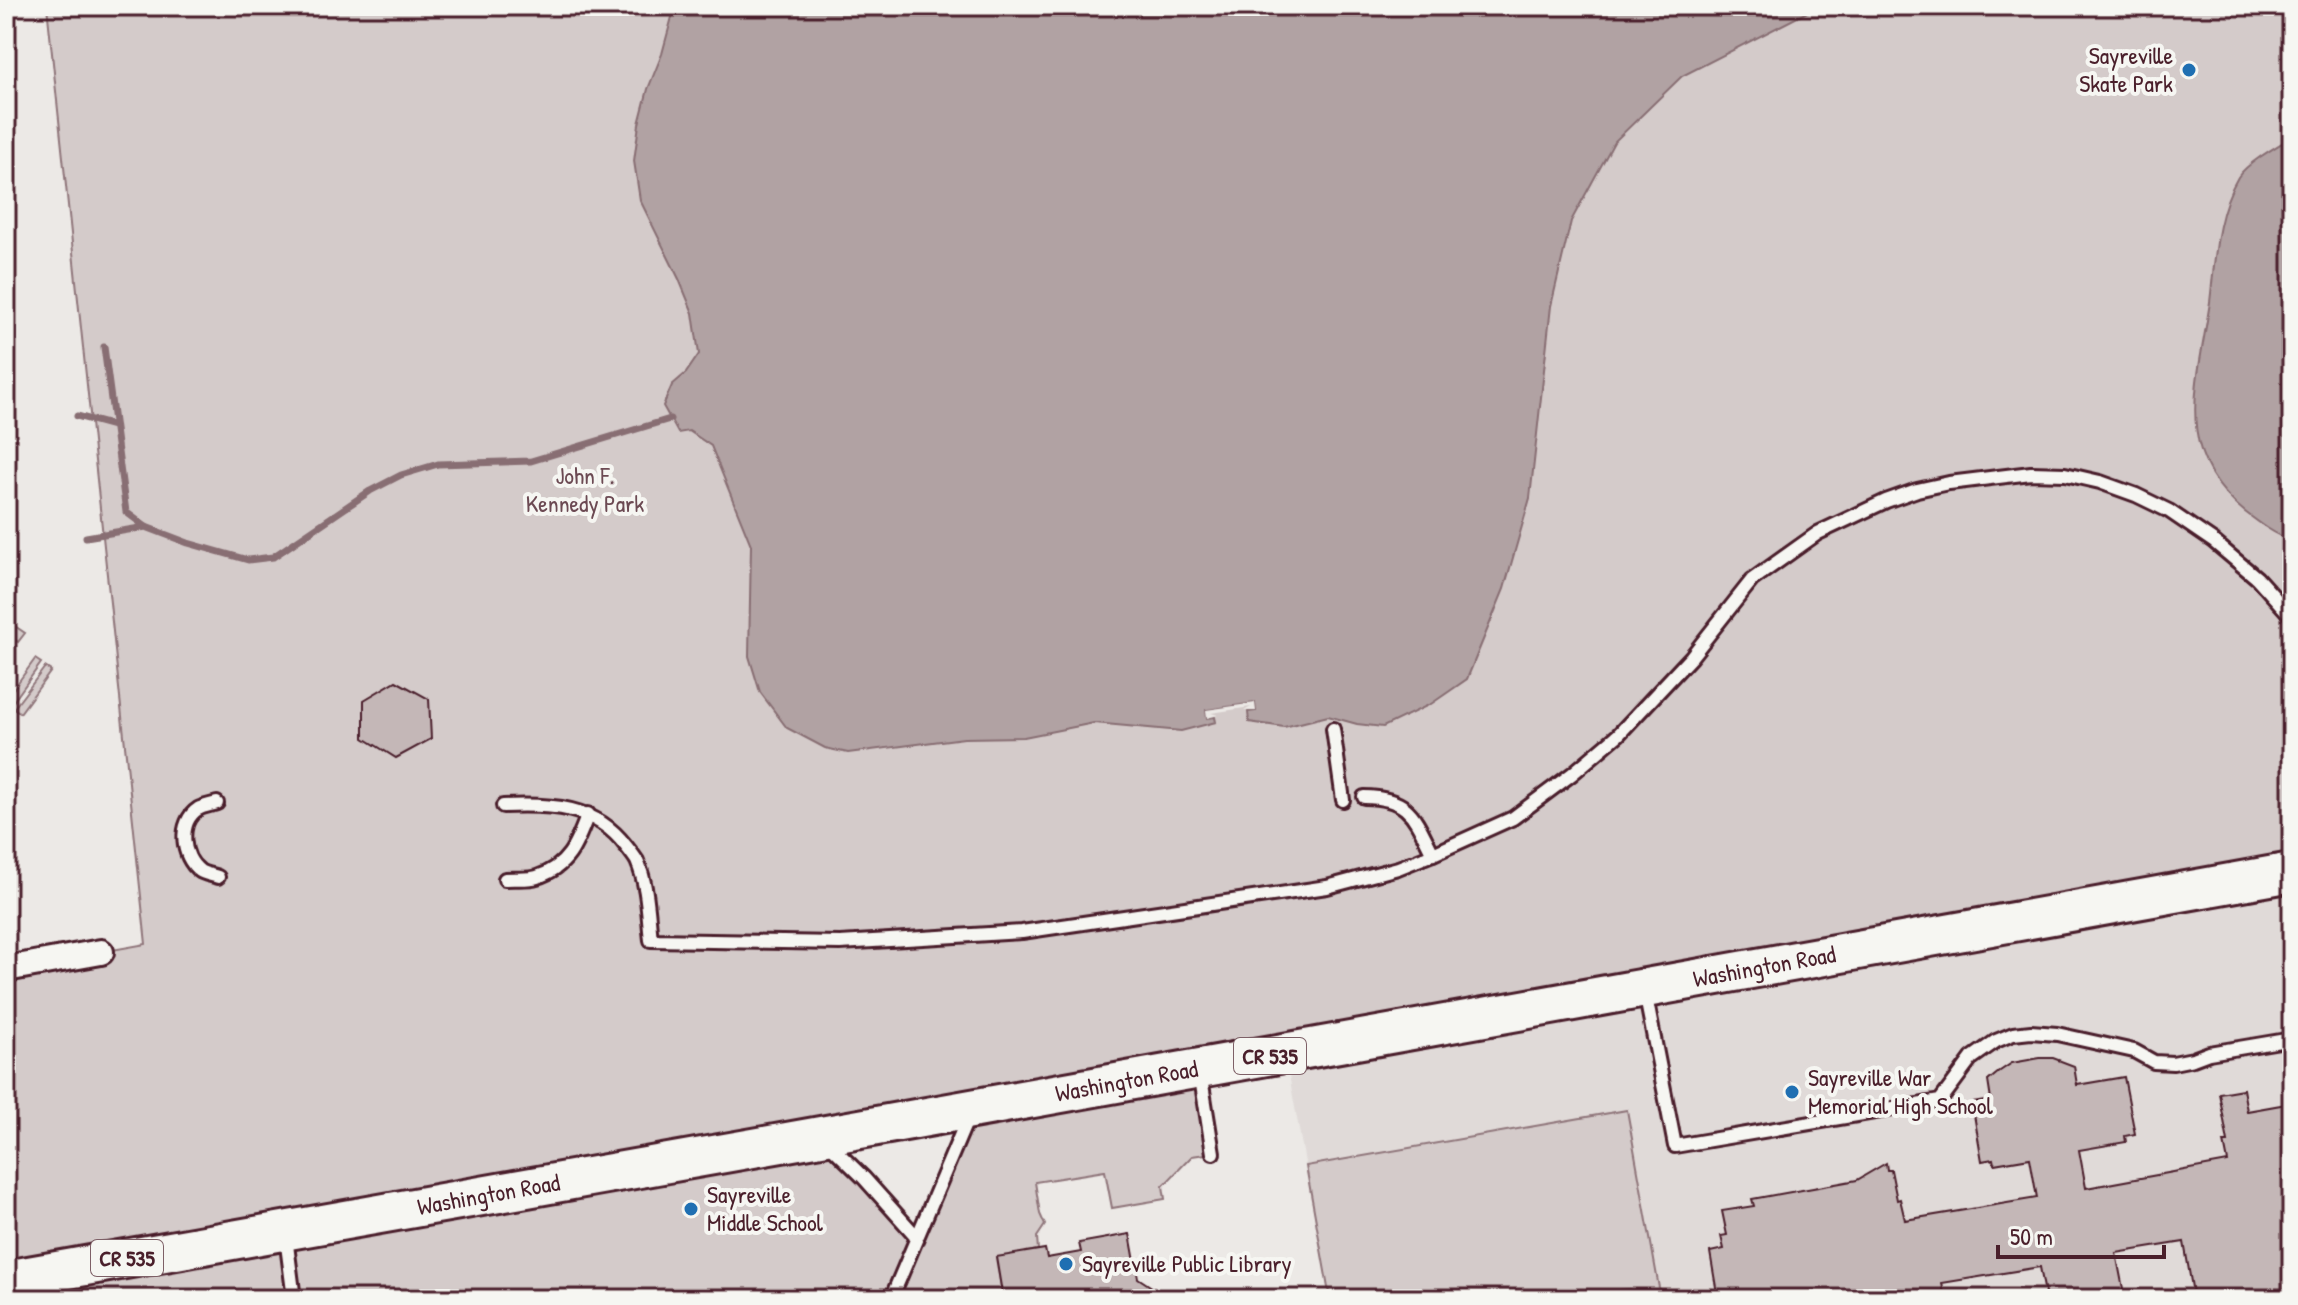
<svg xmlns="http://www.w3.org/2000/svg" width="2298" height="1305" font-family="'Patrick Hand',sans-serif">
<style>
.built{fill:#e0dad8}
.green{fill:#d4cbca;stroke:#8f757a;stroke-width:2;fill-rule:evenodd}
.water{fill:#b1a2a3;stroke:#886e73;stroke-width:2}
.pier{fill:#ece9e6}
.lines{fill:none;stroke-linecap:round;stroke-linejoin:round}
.stream{stroke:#886e73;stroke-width:7}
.building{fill:#c4b7b7;stroke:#4a1f2b;stroke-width:2}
.lane-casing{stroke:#4a1f2b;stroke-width:18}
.street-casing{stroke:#4a1f2b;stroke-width:30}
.primary-casing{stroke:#4a1f2b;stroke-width:44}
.lane{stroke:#f6f6f2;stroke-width:12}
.street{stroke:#f6f6f2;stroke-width:24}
.primary{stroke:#f6f6f2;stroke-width:38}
.poi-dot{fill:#1f6fb2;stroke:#f6f6f2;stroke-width:3}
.labels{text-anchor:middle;stroke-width:8;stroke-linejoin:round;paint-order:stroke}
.shield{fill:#f6f6f2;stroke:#7e6067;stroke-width:2}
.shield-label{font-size:22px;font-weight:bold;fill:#4a1f2b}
.poi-label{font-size:24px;fill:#4a1f2b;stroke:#f6f6f2;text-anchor:start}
.park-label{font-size:24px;fill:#6c4a53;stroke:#f6f6f2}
.street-label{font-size:24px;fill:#4a1f2b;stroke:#f6f6f2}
</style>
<rect width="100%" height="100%" fill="#ece9e6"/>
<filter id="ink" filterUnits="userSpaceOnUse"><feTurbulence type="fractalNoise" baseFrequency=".0125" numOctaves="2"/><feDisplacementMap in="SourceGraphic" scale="16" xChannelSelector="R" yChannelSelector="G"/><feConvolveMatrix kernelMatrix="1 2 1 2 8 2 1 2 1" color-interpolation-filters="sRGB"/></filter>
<g filter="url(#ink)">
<polygon class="built" points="2292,872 2292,1299 1330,1299 1285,1053"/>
<g class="green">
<path d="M 47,6 L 2292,6 L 2292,872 L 1200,1068 L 1213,1153 L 1192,1156 L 1163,1186 L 1165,1199 L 1112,1208 L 1105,1171 L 1035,1182 L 1040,1214 L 1045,1225 L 1037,1237 L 1038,1250 L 1026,1252 L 1022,1261 L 998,1270 L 1003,1299 L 6,1299 L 6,969 L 146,944 ZM 972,1109 L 916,1236 L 822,1136 Z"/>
<polygon points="6,620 25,633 18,642 14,639 9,646 13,649 10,654 6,651"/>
<polygon points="35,659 41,663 10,706 6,702 6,699"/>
<polygon points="45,667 51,671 20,713 14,708"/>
<polygon points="1627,1110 1661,1299 1632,1299 1630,1289 1621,1290 1622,1299 1330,1299 1306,1166"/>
</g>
<g class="water">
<polygon points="675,6 1819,6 1682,76 1614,142 1571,221 1551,306 1530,498 1504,589 1467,679 1431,704 1383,727 1357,724 1328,716 1284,727 1249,722 1248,712 1256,711 1255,703 1206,710 1207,718 1215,717 1216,722 1181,731 1094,723 1024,737 964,738 848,753 825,748 787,728 760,692 749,656 751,545 711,446 689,431 678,433 663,406 672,385 686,373 699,354 693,313 679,279 640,200 634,161 639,124 648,89 662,54"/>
<path d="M 2292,137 L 2292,540 C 2276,536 2258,522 2245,512 C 2171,452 2198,383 2210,302 C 2215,261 2216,214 2238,177 C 2247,163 2277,146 2292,137 Z"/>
</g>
<polygon class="pier" points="1255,703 1256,711 1244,711 1251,707 1211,713 1218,715 1207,718 1206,710"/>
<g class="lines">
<g class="stream">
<polyline points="104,347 126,512 146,527 188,543 248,560 273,557 370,491 401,475 438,464 531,461 670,419"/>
<polyline points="77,416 114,426"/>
<polyline points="86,537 146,527"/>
</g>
</g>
<g class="building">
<polygon points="396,681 429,699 431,739 396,758 364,738 364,700"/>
<polygon points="2040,1058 2053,1058 2074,1066 2077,1085 2124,1077 2135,1134 2125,1136 2126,1142 2079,1150 2086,1188 2228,1162 2224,1142 2228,1142 2219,1093 2243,1089 2247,1111 2292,1103 2292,1299 2194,1299 2184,1242 2116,1253 2125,1299 2046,1299 2040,1267 1942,1283 1945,1299 1718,1299 1710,1252 1724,1249 1721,1236 1727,1235 1722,1211 1754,1206 1752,1199 1857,1180 1886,1163 1887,1170 1891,1170 1897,1200 1900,1199 1905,1220 2037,1198 2030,1158 1994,1164 1993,1159 1982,1161 1972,1103 1991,1100 1988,1081 2000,1071 2012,1063"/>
<polygon points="1130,1234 1138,1278 1170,1299 1003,1299 996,1257 1045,1249 1047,1258 1081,1252 1079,1243"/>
</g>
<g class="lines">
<g class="lane-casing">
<g id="lane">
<polyline points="1333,729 1343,800"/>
<path d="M 1364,797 C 1411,798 1414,817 1433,854"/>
<path d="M 217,803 C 211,805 203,806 198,809 C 178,822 181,857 200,871 C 204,874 213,875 218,877"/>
<path d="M 503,806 C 551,804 595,805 626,846 C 630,851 634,856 637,861 C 648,886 648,914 651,940 L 840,943 L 1022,932 L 1327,887 L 1398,868 L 1433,854 L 1513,818 L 1572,774 L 1618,735 L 1691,657 L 1752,580 L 1818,533 L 1886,501 L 1917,490 L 1949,483 L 2031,473 L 2065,474 L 2100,482 L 2136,495 L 2169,511 L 2213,541 L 2257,578 L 2292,617"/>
<path d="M 505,879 C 515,878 528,880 537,877 C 569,867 577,843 588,814"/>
<polyline points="1645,992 1675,1146 1940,1101 1972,1058 1996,1041 2013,1034 2031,1032 2057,1034 2134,1051 2154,1062 2173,1063 2193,1059 2209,1053 2292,1039"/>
<polyline points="1200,1072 1213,1153"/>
<polyline points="826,1141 864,1178 916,1236"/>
<polyline points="286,1237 294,1299"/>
<polyline points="891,1299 969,1115"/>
</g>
</g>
<g class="street-casing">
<polyline id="street" points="6,969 101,952"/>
</g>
<g class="primary-casing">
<g id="primary">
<path id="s1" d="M 6,1280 L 821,1136 L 2292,872"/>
</g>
</g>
<use href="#lane" class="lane"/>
<use href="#street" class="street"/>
<use href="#primary" class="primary"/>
</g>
</g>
<g class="poi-dot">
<circle cx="2189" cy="70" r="8"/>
<circle cx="1792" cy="1092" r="8"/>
<circle cx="691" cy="1209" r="8"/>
<circle cx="1066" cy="1264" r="8"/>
</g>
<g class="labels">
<g class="shield">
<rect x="1234" y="1038" width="72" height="36" rx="6"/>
<rect x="91" y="1240" width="72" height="36" rx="6"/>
</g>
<g class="shield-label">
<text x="1270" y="1064">CR 535</text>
<text x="127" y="1266">CR 535</text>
</g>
<g class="poi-label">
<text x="2173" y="64" text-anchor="end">Sayreville<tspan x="2173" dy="28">Skate Park</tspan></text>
<text x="1808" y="1086">Sayreville War<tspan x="1808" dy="28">Memorial High School</tspan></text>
<text x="707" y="1203">Sayreville<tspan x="707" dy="28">Middle School</tspan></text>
<text x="1082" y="1272">Sayreville Public Library</text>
</g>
<g class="park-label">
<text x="585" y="484">John F.<tspan x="585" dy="28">Kennedy Park</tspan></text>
</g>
<g class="street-label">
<text dy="8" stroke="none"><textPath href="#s1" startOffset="1786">Washington Road</textPath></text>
<text dy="8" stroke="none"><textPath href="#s1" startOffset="1138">Washington Road</textPath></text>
<text dy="8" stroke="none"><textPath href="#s1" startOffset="490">Washington Road</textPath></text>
</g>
</g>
<rect width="2298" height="1305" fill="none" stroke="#f6f6f2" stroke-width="32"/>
<rect x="16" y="16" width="2266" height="1273" fill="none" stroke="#4a1f2b" stroke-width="3" filter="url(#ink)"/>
<path d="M1998 1245v12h166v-12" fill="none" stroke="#4a1f2b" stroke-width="4"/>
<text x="2010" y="1245" font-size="24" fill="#4a1f2b" stroke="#f6f6f2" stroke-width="6" paint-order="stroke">50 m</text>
</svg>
